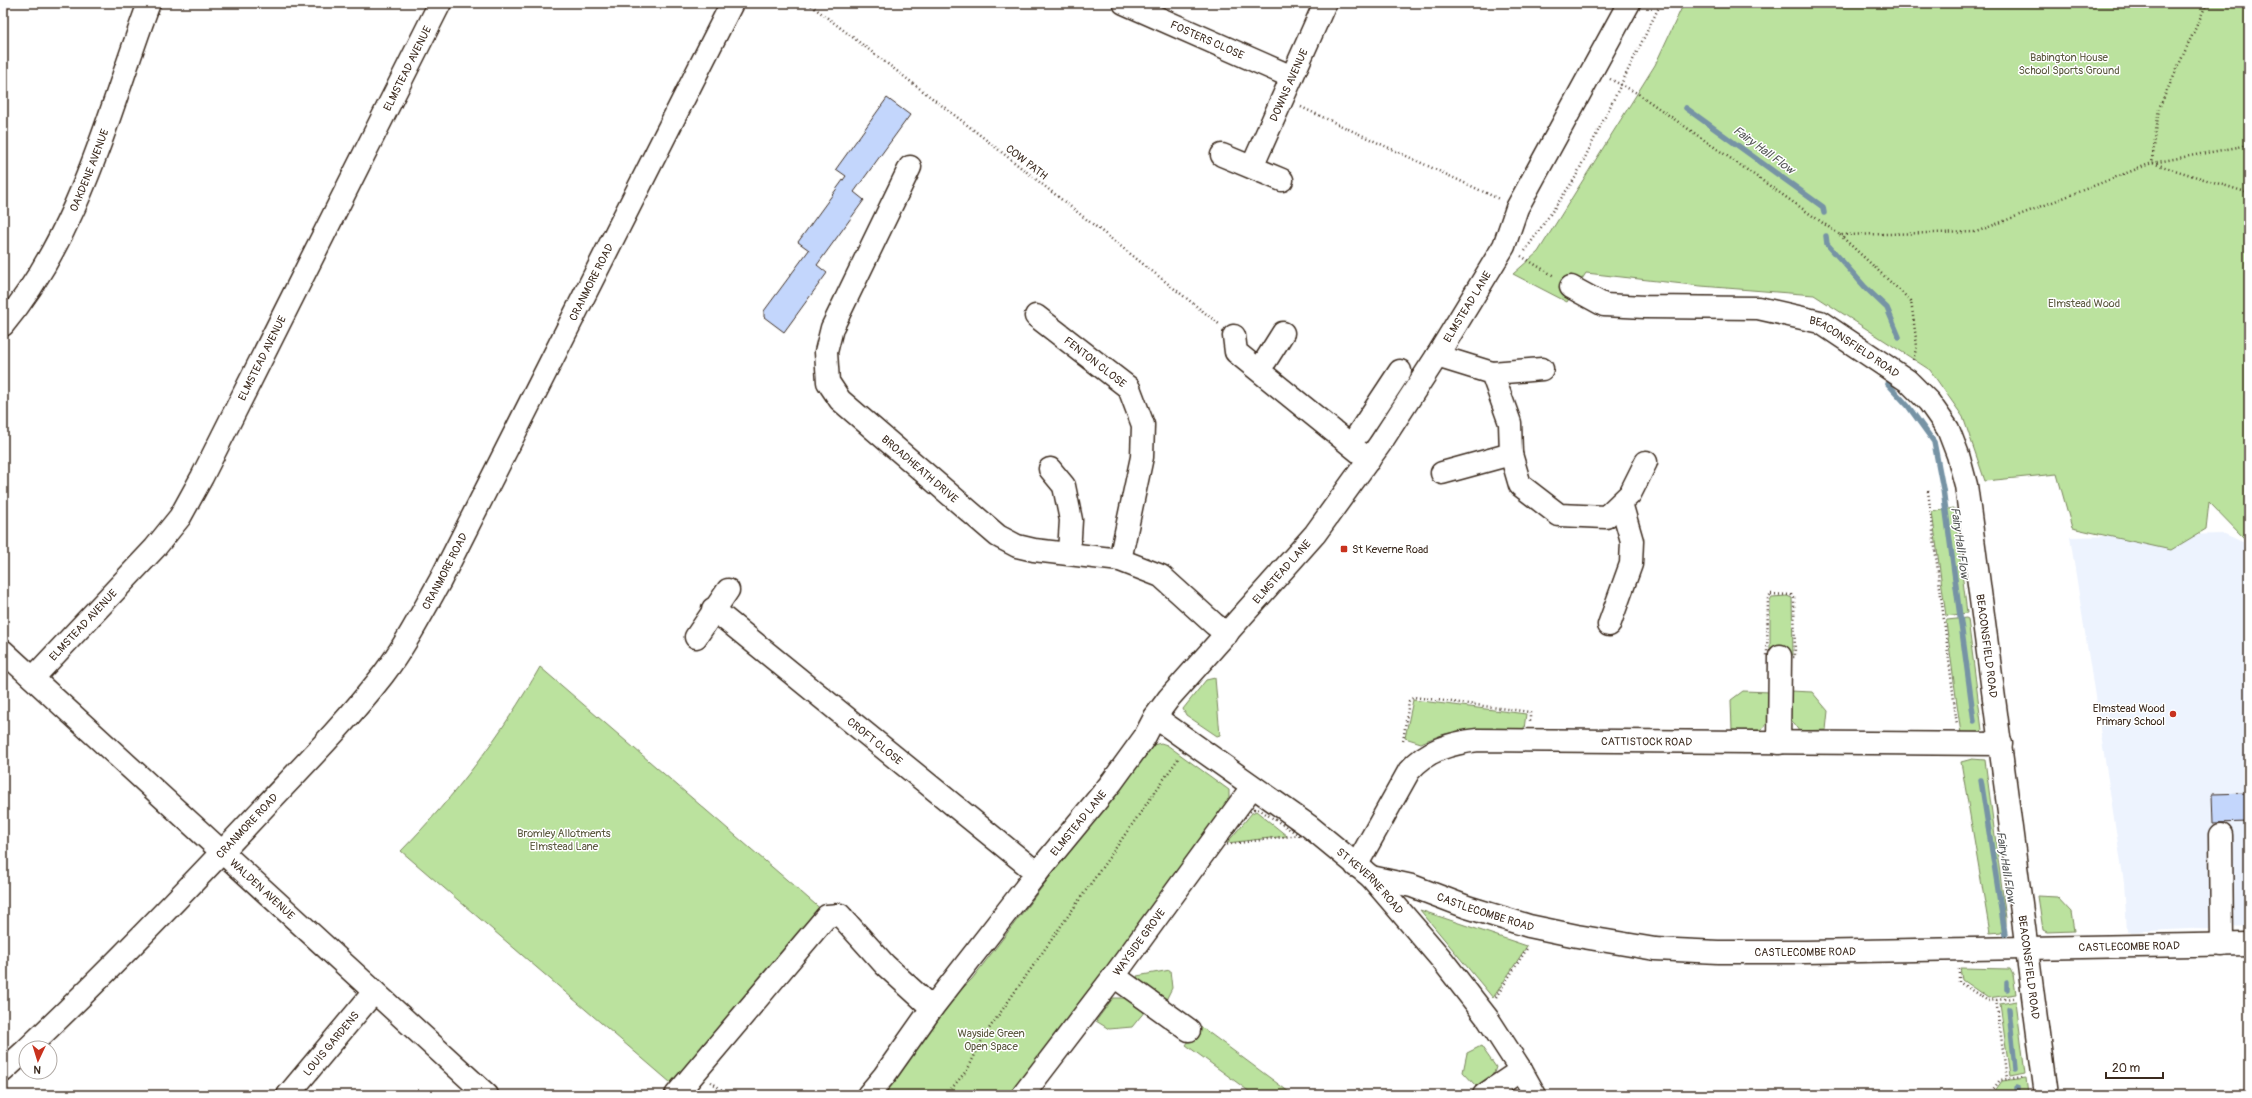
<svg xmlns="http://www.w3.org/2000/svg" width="2252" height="1098" font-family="Pangolin,sans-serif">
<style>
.built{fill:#edf3fe}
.green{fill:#bbe29e;stroke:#7b865e}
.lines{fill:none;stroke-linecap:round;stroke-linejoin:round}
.stream{stroke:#7693a5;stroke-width:5.5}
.building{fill:#c3d6fc;stroke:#3b2a1e}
.minor-casing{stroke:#3b2a1e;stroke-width:25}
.path{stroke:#3b2a1e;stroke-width:2.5;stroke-dasharray:1 3;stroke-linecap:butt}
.minor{stroke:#fff;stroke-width:22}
.poi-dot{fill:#c8321e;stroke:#fff;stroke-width:1.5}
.labels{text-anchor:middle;stroke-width:3;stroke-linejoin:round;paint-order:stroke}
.street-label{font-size:11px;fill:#3b2a1e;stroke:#fff}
.park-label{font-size:11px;fill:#5b583e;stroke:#fff}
.poi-label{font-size:11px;fill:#3b2a1e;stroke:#fff;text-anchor:start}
.water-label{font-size:12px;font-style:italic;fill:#545656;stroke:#fff}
</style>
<rect width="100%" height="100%" fill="#fff"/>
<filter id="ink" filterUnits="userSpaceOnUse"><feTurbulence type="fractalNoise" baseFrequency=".025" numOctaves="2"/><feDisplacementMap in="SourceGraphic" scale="8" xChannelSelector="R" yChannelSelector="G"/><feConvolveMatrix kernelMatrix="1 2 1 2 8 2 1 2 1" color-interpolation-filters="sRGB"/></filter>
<g filter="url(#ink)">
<polygon class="built" points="2225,534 2249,545 2249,926 2127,932 2124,882 2070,537"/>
<g class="green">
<polygon points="1684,3 2249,3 2249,540 2243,537 2209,502 2206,529 2171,550 2072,528 2057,474 1985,481 1963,417 1930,370 1814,295 1701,286 1586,273 1567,302 1513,274 1538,252 1655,65"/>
<polygon points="1954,508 1967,613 1946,616 1932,512"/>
<polygon points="1787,596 1792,598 1793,655 1770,654 1770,600 1772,597"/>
<polygon points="1966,618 1968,619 1982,730 1978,734 1961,734 1946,622 1947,620"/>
<path d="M 540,667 L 823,911 L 671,1083 L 401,851 C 455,796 502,734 540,667 Z"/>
<polygon points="1215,678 1220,735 1217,736 1186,715 1183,709 1206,680"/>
<polygon points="1743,691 1770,692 1770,721 1760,730 1732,731 1731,700"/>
<polygon points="1790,691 1812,692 1828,711 1826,730 1799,731 1790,718"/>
<path d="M 1413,700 L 1526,714 L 1524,729 C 1483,728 1459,726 1421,743 L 1405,738 Z"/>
<polygon points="1161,743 1167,745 1229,790 1229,801 1014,1095 877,1095 940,1010 972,979 1145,752 1153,745"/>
<polygon points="1972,759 1985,760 2006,919 2006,926 2001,932 1990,933 1961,762"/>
<polygon points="1256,811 1287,836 1227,843 1252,813"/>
<polygon points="2038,896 2057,897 2071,912 2074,931 2047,932 2043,930"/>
<polygon points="1420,910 1527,946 1493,998"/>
<polygon points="1960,968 2010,969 2013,975 2016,994 1988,998 1962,980"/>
<polygon points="1170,970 1172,988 1166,1000 1139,982 1137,976"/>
<polygon points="1113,998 1126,998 1145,1011 1132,1027 1109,1029 1096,1021"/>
<polygon points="2016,1001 2025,1073 2010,1076 2000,1004"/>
<polygon points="1200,1026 1293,1095 1254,1095 1186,1045"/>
<polygon points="1481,1046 1496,1067 1494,1073 1476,1086 1463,1072 1467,1053"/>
<polygon points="2026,1078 2028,1095 1992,1095 2002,1081"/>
</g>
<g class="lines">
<g class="stream">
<polyline points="1686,108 1823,207 1824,213"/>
<polyline points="1826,236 1827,244 1865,287 1887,308 1899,337"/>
<polyline points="1888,384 1908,406 1934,442 1943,489 1974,721"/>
<polyline points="1981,780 2005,934"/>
<polyline points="2007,983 2007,989"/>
<polyline points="2009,1009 2015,1068"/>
<polyline points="2017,1088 2017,1095"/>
</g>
</g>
<g class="building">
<polygon points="887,98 910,115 854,192 864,200 817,265 827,273 784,332 764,317 764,311 809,250 798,242 846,176 836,169"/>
<polygon points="2249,793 2249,822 2213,823 2212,794"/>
</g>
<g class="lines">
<g class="minor-casing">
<g id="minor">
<path id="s1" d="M 1124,3 L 1292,77"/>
<polyline points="1222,155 1282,180"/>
<path id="s2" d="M 910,167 L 832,328 L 826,352 L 828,382 L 840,400 L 998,536 L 1017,546 L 1034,550 L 1120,560 L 1161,576 L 1214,624 L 1227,634"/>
<path id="s3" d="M 1252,167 L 1325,3"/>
<path id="s4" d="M 1571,287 L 1604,305 L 1645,307 L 1758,308 L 1820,322 L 1908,381 L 1929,402 L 1948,429 L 1958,455 L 1966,485 L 2046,1095"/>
<path id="s5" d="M 1036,316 L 1129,388 L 1143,425 L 1142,457 L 1120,560"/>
<path id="s6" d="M 3,325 C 80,233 108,113 149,3"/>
<polyline points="1234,336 1236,352 1369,460"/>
<polyline points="1437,356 1492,373 1510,423 1511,454 1520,485 1559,515 1606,517 1630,494 1646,462"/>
<polyline points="1266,360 1283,333"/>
<polyline points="1492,373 1542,369"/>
<polyline points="1359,433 1400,371"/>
<polyline points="1050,469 1064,486 1071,520 1069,553"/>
<polyline points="1442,473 1511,454"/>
<path id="s7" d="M 713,609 L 1037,873"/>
<polyline points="1609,625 1631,564 1632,541 1621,503"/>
<polyline points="696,637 728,590"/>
<path id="s8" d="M 3,651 L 487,1095"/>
<path id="s9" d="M 33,678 L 155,548 L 180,517 L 202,477 L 440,3"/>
<path id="s10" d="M 1155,717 L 1309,826 L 1371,877 L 1443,961 L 1488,1019 L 1521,1070 L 1535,1095"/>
<polyline points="1779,743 1780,656"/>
<polyline points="2221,835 2222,945"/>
<path id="s11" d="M 1356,866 L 1409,771 C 1427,750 1451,743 1478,740 L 2001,744"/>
<path id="s12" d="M 1371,877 L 1412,886 L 1467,907 L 1529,926 L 1577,936 L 1655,949 L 1718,952 L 1805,952 L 2249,944"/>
<polyline points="1114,976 1189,1030"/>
<path id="s13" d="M 28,1048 C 106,974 181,896 255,817 C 298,771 344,725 383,675 C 405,646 422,613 440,581 L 732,3"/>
<polyline points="3,1071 26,1050"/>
<path id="s14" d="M 288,1095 L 374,992"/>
<polyline points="676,1095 827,916 840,915 885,965 932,1008"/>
<path id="s15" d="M 868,1095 L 884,1076 L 932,1008 L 1037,873 L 1112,782 L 1144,738 L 1155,717 L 1169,698 L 1315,534 L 1380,444 L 1437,356 L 1504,246 L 1517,208 L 1629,3"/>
<path id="s16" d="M 1023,1095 L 1114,976 L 1252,787"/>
<polyline points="1484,1095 1521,1070"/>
</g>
</g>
<g class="path">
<polyline points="808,3 966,124 1219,324"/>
<polyline points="2207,3 2159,108 2152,163 2249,193"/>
<polyline points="2248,3 2249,4"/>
<polyline points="1610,79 1637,93 1840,235 1976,232 2152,163 2249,145"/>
<polyline points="1301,107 1499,199"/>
<polyline points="1840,235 1911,301 1917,346 1913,360"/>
<polyline points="1525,251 1575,178 1661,3"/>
<polyline points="1521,256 1554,276"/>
<polyline points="1928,491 1957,725"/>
<polygon points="1771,594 1791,595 1794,598 1795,657 1767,656 1768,598"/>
<polyline points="1403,741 1409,701 1414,697 1530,712 1530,721"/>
<polygon points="1254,809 1260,810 1299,835 1223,845 1247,814"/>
<polyline points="1959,969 1959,982 1988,1001 2013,998"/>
<polyline points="1496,997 1528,947"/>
<polyline points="1996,1000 2007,1079"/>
<polyline points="711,1082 729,1095"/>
<polyline points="946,1095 968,1069 984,1036 1178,759"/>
<polyline points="1989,1095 2000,1080 2024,1077"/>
</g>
<use href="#minor" class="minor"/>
</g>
</g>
<g class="poi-dot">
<rect x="1340" y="545" width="8" height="8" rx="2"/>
<circle cx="2173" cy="714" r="4"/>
</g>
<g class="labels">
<g class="street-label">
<text dy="4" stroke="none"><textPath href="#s1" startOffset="91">FOSTERS CLOSE</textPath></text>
<text dy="4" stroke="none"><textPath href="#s9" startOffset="721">ELMSTEAD AVENUE</textPath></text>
<text dy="4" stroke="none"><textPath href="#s3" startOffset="90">DOWNS AVENUE</textPath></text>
<text transform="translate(1027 162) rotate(38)" y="4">COW PATH</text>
<text dy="4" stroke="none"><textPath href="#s6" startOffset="178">OAKDENE AVENUE</textPath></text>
<text dy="4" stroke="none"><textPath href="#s13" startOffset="960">CRANMORE ROAD</textPath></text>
<text dy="4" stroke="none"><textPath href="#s15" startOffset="992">ELMSTEAD LANE</textPath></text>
<text dy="4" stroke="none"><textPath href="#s4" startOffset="297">BEACONSFIELD ROAD</textPath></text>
<text dy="4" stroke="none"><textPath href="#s9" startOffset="397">ELMSTEAD AVENUE</textPath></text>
<text dy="4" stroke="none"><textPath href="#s5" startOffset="75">FENTON CLOSE</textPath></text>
<text dy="4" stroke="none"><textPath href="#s2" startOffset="361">BROADHEATH DRIVE</textPath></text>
<text dy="4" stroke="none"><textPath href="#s13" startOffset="636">CRANMORE ROAD</textPath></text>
<text dy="4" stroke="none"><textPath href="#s15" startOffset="668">ELMSTEAD LANE</textPath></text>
<text dy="4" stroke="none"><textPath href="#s9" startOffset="73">ELMSTEAD AVENUE</textPath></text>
<text dy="4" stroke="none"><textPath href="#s4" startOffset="645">BEACONSFIELD ROAD</textPath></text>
<text dy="4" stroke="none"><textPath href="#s7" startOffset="209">CROFT CLOSE</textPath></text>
<text dy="4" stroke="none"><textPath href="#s11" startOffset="355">CATTISTOCK ROAD</textPath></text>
<text dy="4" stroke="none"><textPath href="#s15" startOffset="344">ELMSTEAD LANE</textPath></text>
<text dy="4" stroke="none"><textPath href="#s13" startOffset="312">CRANMORE ROAD</textPath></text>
<text dy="4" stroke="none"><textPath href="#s10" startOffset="271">ST KEVERNE ROAD</textPath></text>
<text dy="4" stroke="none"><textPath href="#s8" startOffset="352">WALDEN AVENUE</textPath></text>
<text dy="4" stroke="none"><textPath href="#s12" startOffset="120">CASTLECOMBE ROAD</textPath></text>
<text dy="4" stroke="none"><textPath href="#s16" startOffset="192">WAYSIDE GROVE</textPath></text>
<text dy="4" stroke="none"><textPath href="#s12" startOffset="768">CASTLECOMBE ROAD</textPath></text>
<text dy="4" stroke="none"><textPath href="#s12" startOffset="444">CASTLECOMBE ROAD</textPath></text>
<text dy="4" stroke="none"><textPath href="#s4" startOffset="969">BEACONSFIELD ROAD</textPath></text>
<text dy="4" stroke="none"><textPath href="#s14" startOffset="67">LOUIS GARDENS</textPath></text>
</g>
<g class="park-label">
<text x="2069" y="61">Babington House<tspan x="2069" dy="13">School Sports Ground</tspan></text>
<text x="2084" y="307">Elmstead Wood</text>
<text x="564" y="837">Bromley Allotments<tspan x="564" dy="13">Elmstead Lane</tspan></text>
<text x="991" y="1037">Wayside Green<tspan x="991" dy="13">Open Space</tspan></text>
</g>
<g class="poi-label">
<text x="1352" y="553">St Keverne Road</text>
<text x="2165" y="712" text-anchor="end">Elmstead Wood<tspan x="2165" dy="13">Primary School</tspan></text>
</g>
<g class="water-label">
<text transform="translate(1764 150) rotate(36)" y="4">Fairy Hall Flow</text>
<text transform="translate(1960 543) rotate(82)" y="4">Fairy Hall Flow</text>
<text transform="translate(2006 867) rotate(81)" y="4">Fairy Hall Flow</text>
</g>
</g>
<rect width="2252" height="1098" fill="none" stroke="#fff" stroke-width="16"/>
<rect x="8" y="8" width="2236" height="1082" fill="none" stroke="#3b2a1e" stroke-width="1.5" filter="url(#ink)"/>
<g transform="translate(38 1060) rotate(184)"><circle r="19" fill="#ffffff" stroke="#b1aaa5"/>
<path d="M0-3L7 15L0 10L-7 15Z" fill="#c8321e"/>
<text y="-6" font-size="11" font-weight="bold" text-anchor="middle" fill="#3b2a1e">N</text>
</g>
<path d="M2106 1072v6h57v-6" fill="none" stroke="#3b2a1e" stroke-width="2"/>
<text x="2112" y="1072" font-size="12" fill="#3b2a1e" stroke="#ffffff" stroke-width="3" paint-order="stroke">20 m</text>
</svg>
